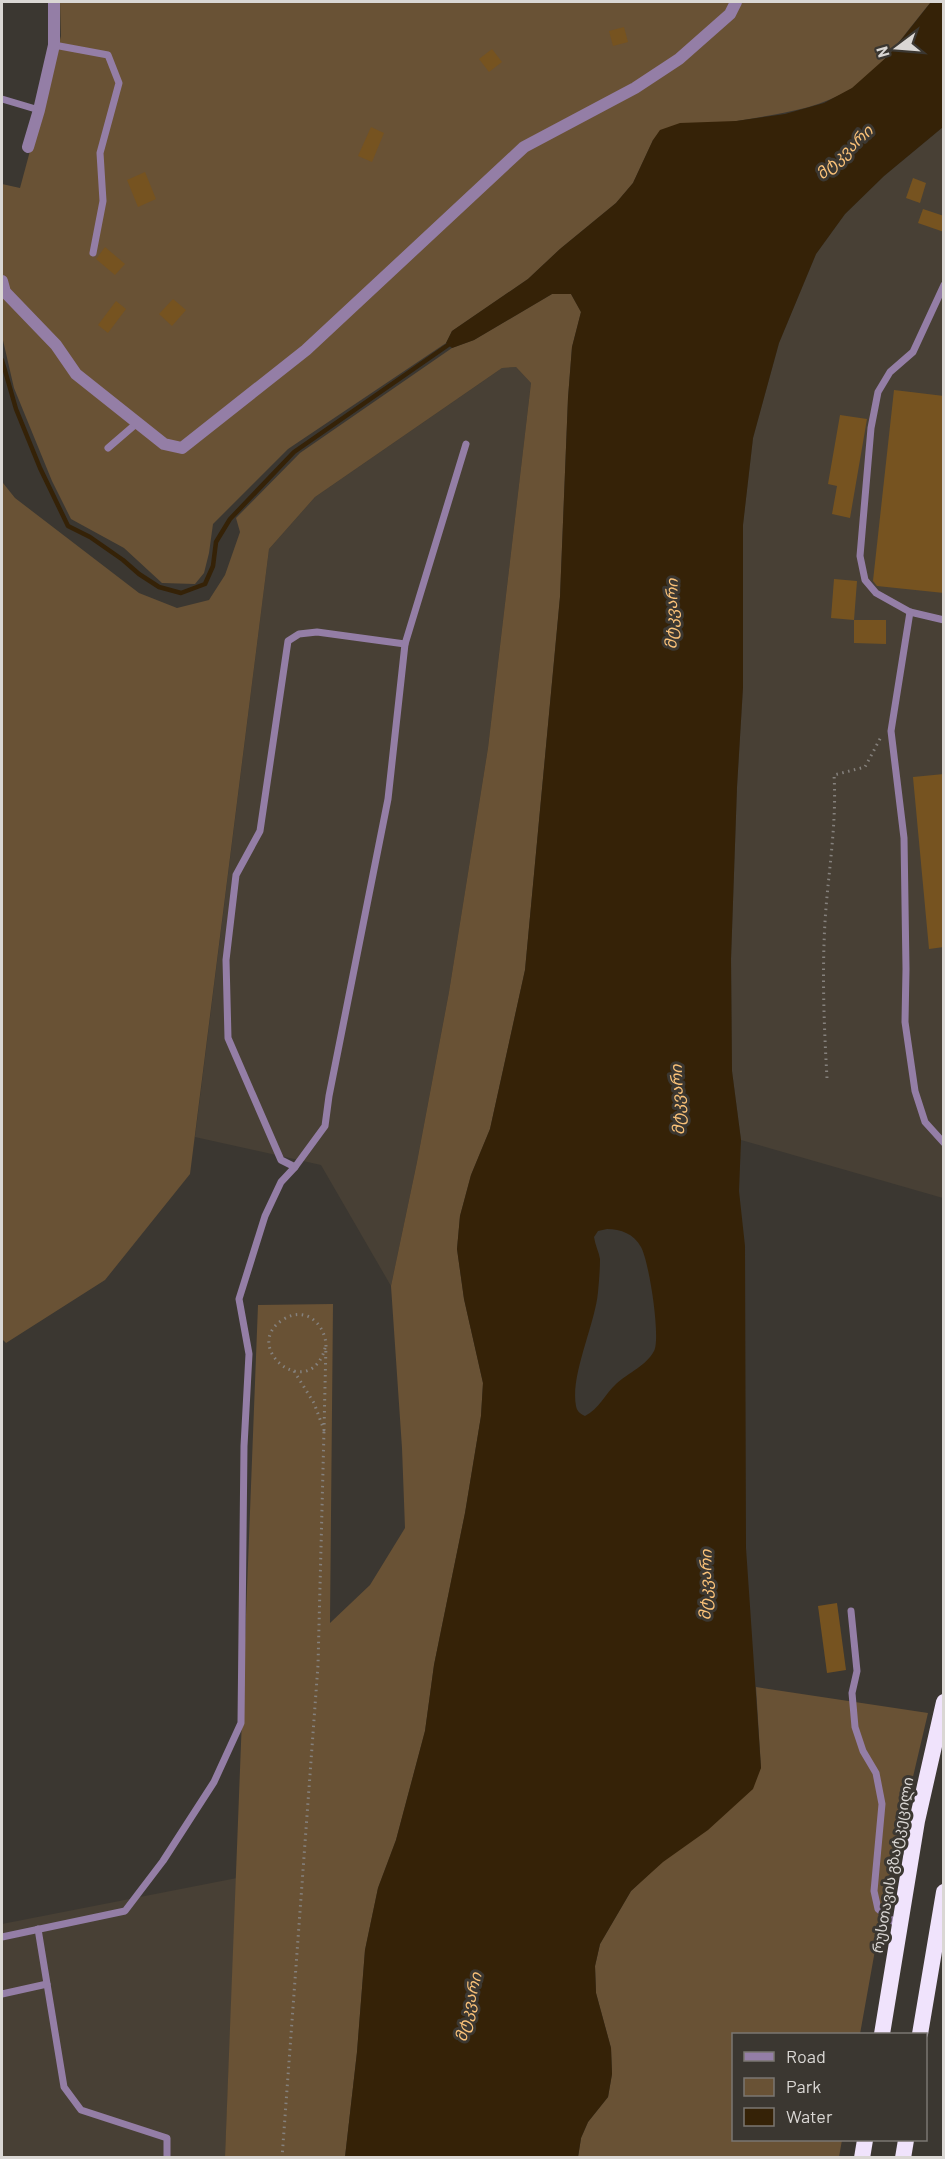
<svg xmlns="http://www.w3.org/2000/svg" width="945" height="2159" font-family="Barlow,'Noto Sans Georgian',sans-serif">
<style>
.built{fill:#484035}
.green{fill:#695235}
.water{fill:#352207;fill-rule:evenodd}
.lines{fill:none;stroke-linecap:round;stroke-linejoin:round}
.stream{stroke:#352207;stroke-width:4.5}
.building{fill:#765320}
.path{stroke:#85817d;stroke-width:3;stroke-dasharray:1.5 4.5;stroke-linecap:butt}
.service{stroke:#947ea6;stroke-width:7}
.minor{stroke:#947ea6;stroke-width:12}
.trunk{stroke:#f0e3fc;stroke-width:16}
.labels{text-anchor:middle;stroke-width:6;stroke-linejoin:round;paint-order:stroke}
.street-label{font-size:15px;fill:#dad7d4;stroke:#3b3731}
.water-label{font-size:16px;font-style:italic;fill:#f9c178;stroke:#3b3731}
</style>
<rect width="100%" height="100%" fill="#3b3731"/>
<g class="built">
<polygon points="943,127 943,1198 741,1140 732,1071 731,959 737,787 743,687 743,524 753,438 779,343 816,254 845,214 884,176"/>
<polygon points="516,367 531,383 488,748 449,992 417,1162 391,1286 321,1165 195,1137 269,549 315,497 502,368"/>
<polygon points="237,1878 225,2157 2,2158 2,1924"/>
</g>
<g class="green">
<path d="M 60,2 L 931,2 C 906,31 884,67 851,89 C 816,110 777,114 737,121 C 709,126 681,134 653,140 L 633,183 L 616,203 L 560,249 L 528,279 L 452,331 L 446,343 L 288,449 L 213,524 L 209,553 L 204,573 L 195,584 L 162,583 L 124,548 L 71,519 L 52,481 L 14,388 L 2,336 L 2,184 L 20,188 L 61,36 Z"/>
<polygon points="552,294 571,294 581,312 572,347 568,398 560,597 525,970 490,1129 471,1175 460,1216 457,1249 464,1299 483,1383 481,1416 465,1513 434,1665 425,1731 396,1840 378,1888 365,1950 357,2052 345,2157 225,2157 258,1305 333,1304 330,1623 370,1585 405,1528 402,1448 391,1286 417,1162 449,992 488,748 531,383 516,367 502,368 315,497 269,549 190,1174 105,1280 6,1343 2,1339 2,475 3,483 15,498 139,593 177,608 209,600 225,575 240,532 236,518 300,453 452,348 474,340"/>
<polygon points="756,1687 928,1713 884,1900 860,2034 734,2034 734,2140 842,2140 839,2157 578,2158 581,2138 588,2122 608,2097 612,2074 611,2048 596,1993 595,1966 600,1944 631,1891 761,1768"/>
</g>
<path class="water" d="M 931,2 L 943,2 L 943,127 L 884,176 L 845,214 L 816,254 L 779,343 L 753,438 L 743,525 L 743,687 L 737,787 L 731,959 L 732,1071 L 741,1140 L 739,1191 L 745,1246 L 746,1548 L 761,1768 L 753,1789 L 708,1830 L 663,1862 L 631,1891 L 600,1944 L 595,1966 L 596,1993 L 611,2048 L 612,2074 L 608,2097 L 588,2122 L 581,2138 L 578,2157 L 345,2157 L 357,2052 L 365,1950 L 378,1888 L 396,1840 L 425,1731 L 434,1665 L 465,1513 L 481,1416 L 483,1383 L 464,1299 L 457,1249 L 460,1216 L 471,1175 L 490,1129 L 525,970 L 560,597 L 568,398 L 572,347 L 581,312 L 571,294 L 552,294 L 474,340 L 452,348 L 446,343 L 452,331 L 528,279 L 560,249 L 616,203 L 633,183 L 653,140 L 660,130 L 680,123 L 736,121 L 785,114 L 824,103 L 852,88 L 889,55 ZM 607,1229 C 621,1229 634,1234 641,1247 C 649,1261 661,1338 654,1351 C 647,1365 628,1373 616,1384 C 605,1394 599,1409 585,1416 C 581,1414 577,1412 576,1406 C 570,1375 595,1325 598,1292 C 599,1281 600,1270 600,1259 C 599,1252 595,1245 594,1237 L 598,1231 Z"/>
<g class="lines">
<polyline class="stream" points="2,360 16,409 40,468 68,526 90,537 123,560 139,574 159,587 181,593 205,584 213,566 216,542 230,519 294,452 451,343"/>
</g>
<g class="building">
<polygon points="624,27 628,42 613,46 609,31"/>
<polygon points="492,49 502,62 489,72 479,59"/>
<polygon points="371,127 384,133 372,162 358,156"/>
<polygon points="145,172 156,199 138,207 127,180"/>
<polygon points="913,178 926,183 920,203 906,198"/>
<polygon points="923,209 944,216 944,232 918,223"/>
<polygon points="105,247 125,264 115,275 96,259"/>
<polygon points="173,299 186,310 172,326 159,314"/>
<polygon points="116,301 126,309 108,333 98,325"/>
<polygon points="894,390 944,396 944,593 877,586 873,581"/>
<polygon points="840,415 867,419 850,518 832,514 837,486 828,484"/>
<polygon points="834,579 857,581 854,620 831,618"/>
<polygon points="854,620 886,620 886,644 854,643"/>
<polygon points="944,774 944,947 929,949 913,777"/>
<polygon points="837,1603 846,1670 827,1673 818,1606"/>
</g>
<g class="lines">
<g class="path">
<path d="M 827,1078 C 824,1026 822,974 825,922 C 828,873 837,824 834,775 L 865,767 L 881,737"/>
<path d="M 294,1371 L 314,1403 L 324,1430 L 326,1344 C 324,1323 305,1306 284,1319 C 237,1347 313,1407 326,1344"/>
<polyline points="282,2158 318,1665 324,1430"/>
</g>
<g class="service">
<polyline points="54,45 108,55 119,83 100,153 103,201 93,253"/>
<polyline points="2,99 39,110"/>
<polyline points="944,285 913,352 890,372 878,392 871,428 860,556 865,580 876,593 910,612 944,620"/>
<polyline points="108,448 137,423"/>
<polyline points="910,612 891,731 904,838 906,969 905,1022 915,1091 925,1122 944,1143"/>
<polyline points="295,1167 281,1160 228,1038 226,960 236,875 260,831 288,641 299,634 317,632 405,644"/>
<polyline points="851,1611 857,1671 852,1693 855,1727 863,1751 876,1773 882,1804 874,1891 878,1909 899,1926"/>
<polyline points="38,1929 64,2087 81,2110 167,2138 167,2158"/>
<polyline points="2,1937 125,1911 163,1861 214,1782 241,1723 244,1446 249,1354 239,1299 265,1216 281,1182 295,1167 325,1126 329,1096 388,799 405,644 466,444"/>
<polyline points="2,1994 47,1984"/>
</g>
<g class="minor">
<polyline points="28,147 39,110 54,45 54,2"/>
<polyline points="2,281 5,292 56,345 76,374 164,444 182,448 306,350 524,147 635,88 679,59 730,14 736,2"/>
</g>
<g class="trunk">
<polyline points="882,2034 917,1821 944,1702"/>
<polyline points="920,2034 944,1892"/>
<polyline points="862,2158 865,2140"/>
<polyline points="903,2158 906,2140"/>
</g>
</g>
<g class="labels">
<g class="street-label">
<text transform="translate(893 1865) rotate(-80)" y="5">რუსთავის გზატკეცილი</text>
</g>
<g class="water-label">
<text transform="translate(844 152) rotate(-43)" y="6">მტკვარი</text>
<text transform="translate(671 614) rotate(-89)" y="6">მტკვარი</text>
<text transform="translate(677 1100) rotate(-92)" y="6">მტკვარი</text>
<text transform="translate(705 1585) rotate(-89)" y="6">მტკვარი</text>
<text transform="translate(468 2007) rotate(-77)" y="6">მტკვარი</text>
</g>
</g>
<rect width="945" height="2159" fill="none" stroke="#dad7d4" stroke-width="6"/>
<rect x="732" y="2033" width="195" height="108" fill="#3b3731" stroke="#7b7772" stroke-width="1.5"/>
<rect x="744" y="2052" width="30" height="9" fill="#947ea6" stroke="#7b7772" stroke-width="1.5"/>
<text x="786" y="2063" font-size="18" fill="#dad7d4">Road</text>
<rect x="744" y="2078" width="30" height="18" fill="#695235" stroke="#7b7772" stroke-width="1.5"/>
<text x="786" y="2093" font-size="18" fill="#dad7d4">Park</text>
<rect x="744" y="2108" width="30" height="18" fill="#352207" stroke="#7b7772" stroke-width="1.5"/>
<text x="786" y="2123" font-size="18" fill="#dad7d4">Water</text>
<g transform="translate(897 48) rotate(254)" stroke="#3b3731" stroke-width="4.5" paint-order="stroke">
<path d="M0-4.5L10 22L0 15L-10 22Z" fill="#dad7d4"/>
<text y="-9" font-size="16" font-weight="bold" text-anchor="middle" fill="#dad7d4">N</text>
</g>
</svg>
